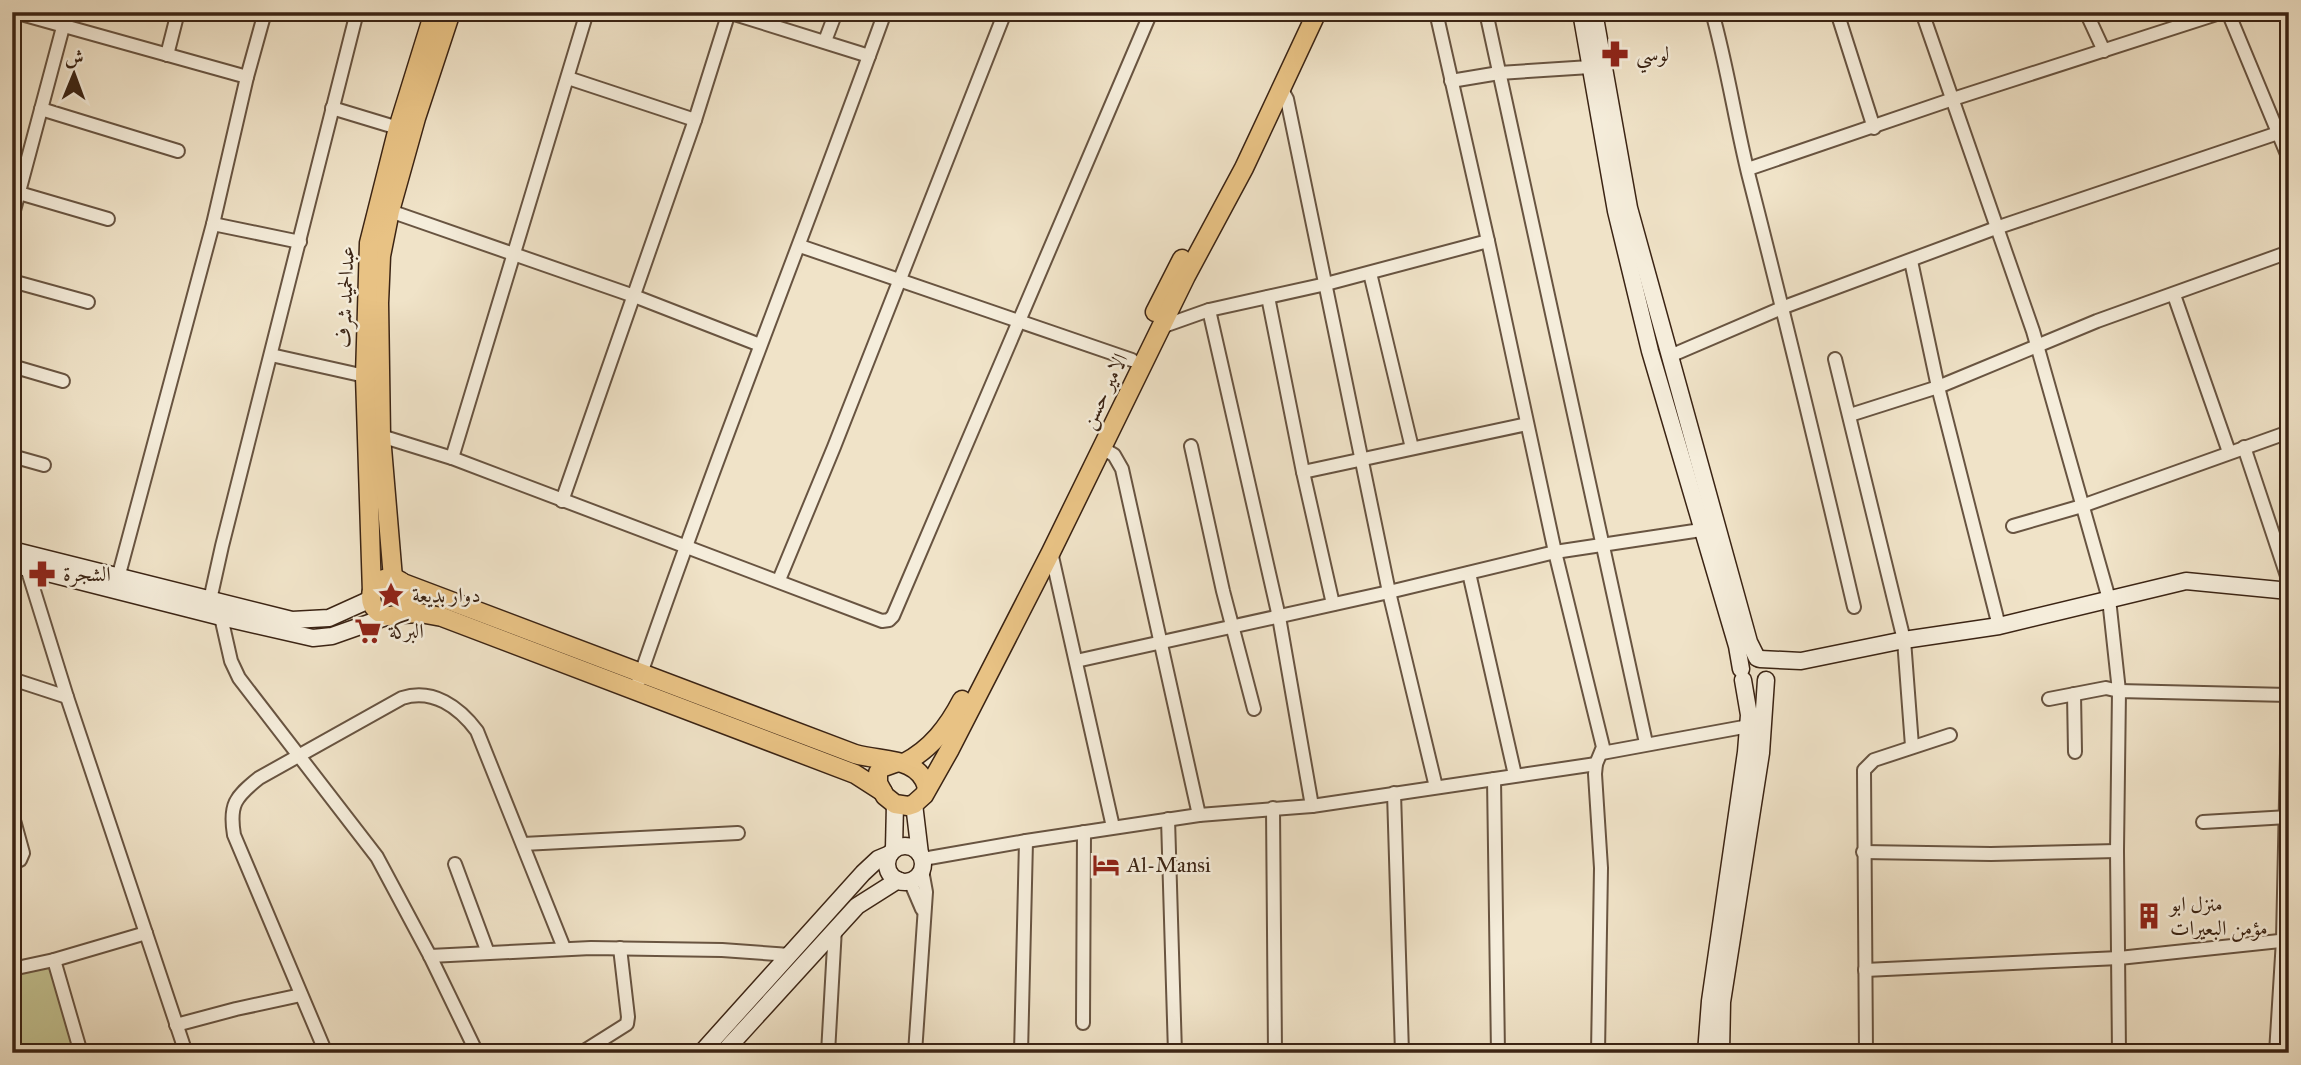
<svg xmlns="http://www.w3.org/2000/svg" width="2301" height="1065" font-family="'IM FELL Great Primer',Amiri,serif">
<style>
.green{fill:#c2c190;stroke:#7e7252;stroke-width:2}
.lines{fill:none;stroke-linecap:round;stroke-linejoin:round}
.street-casing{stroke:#685441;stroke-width:16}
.secondary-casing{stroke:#3b2414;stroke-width:19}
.primary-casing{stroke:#3b2414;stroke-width:21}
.street{stroke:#f5eddb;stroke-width:12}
.secondary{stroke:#f5eddb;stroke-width:16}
.primary{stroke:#e8c284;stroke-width:18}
.labels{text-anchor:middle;stroke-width:5;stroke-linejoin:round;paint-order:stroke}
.poi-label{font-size:21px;fill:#3b2414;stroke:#f5eddb;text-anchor:start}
.street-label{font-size:21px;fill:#3b2414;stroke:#f5eddb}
</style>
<rect width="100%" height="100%" fill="#f0e3c8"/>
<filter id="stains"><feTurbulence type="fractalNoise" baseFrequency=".00286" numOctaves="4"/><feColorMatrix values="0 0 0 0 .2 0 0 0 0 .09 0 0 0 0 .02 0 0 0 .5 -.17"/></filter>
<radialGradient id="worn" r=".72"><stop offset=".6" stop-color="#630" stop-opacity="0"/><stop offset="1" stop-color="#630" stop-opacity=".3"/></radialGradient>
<polygon class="green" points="54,960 82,1053 12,1053 12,970"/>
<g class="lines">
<g class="street-casing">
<g id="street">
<polyline points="14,12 247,77"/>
<polyline points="728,12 869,56"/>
<polyline points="1436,12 1488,241 1555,552 1603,747 1596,764 1595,774 1601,868 1598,1053"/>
<polyline points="1486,12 1646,743"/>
<path d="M 1712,12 C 1727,65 1735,120 1748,173 C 1785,317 1820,462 1854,607"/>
<polyline points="1837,12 1874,128"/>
<polyline points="1922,12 2033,331 2109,599 2119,691 2106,688 2049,699"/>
<polyline points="2086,12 2104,51"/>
<polyline points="2228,12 2289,159"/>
<polyline points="825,41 836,12"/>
<polyline points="167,55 178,12"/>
<polyline points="568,78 695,120"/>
<polyline points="1451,81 1499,73 1590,67"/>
<polyline points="1281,88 1287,99 1389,592 1436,787"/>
<polyline points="332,108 398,128"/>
<polyline points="41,109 178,151"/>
<polyline points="1748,169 1953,99 2223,12"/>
<polyline points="19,193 108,219"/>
<polyline points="390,211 634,296 760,345"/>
<polyline points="12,218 63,27"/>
<polyline points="213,224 300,242"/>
<polyline points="800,246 1132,360"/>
<polyline points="1911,261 1938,387 1999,626"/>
<polyline points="1370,273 1412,448"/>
<polyline points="12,281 88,302"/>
<polyline points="2174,295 2229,452"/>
<polyline points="1268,297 1303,472 1333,604"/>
<polyline points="1209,310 1279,617 1312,806"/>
<polyline points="1161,327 1209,310 1326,284 1488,241"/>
<polyline points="271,355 365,376"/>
<polyline points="1670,356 1784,307 1996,228 2278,133"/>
<polyline points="1835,359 1904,640 1912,746"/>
<polyline points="12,366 63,381"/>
<polyline points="1850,415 1938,387 2097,321 2289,252"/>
<polyline points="381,436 452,458 882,621 889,620 893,616 1151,12"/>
<polyline points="1191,446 1223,591 1254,709"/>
<polyline points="2244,447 2289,582"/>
<polyline points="1102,448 1114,455 1122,469 1199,815"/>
<polyline points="12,456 44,465"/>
<polyline points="452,458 587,12"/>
<polyline points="1303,472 1527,424"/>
<polyline points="562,501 695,120 729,12"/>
<polyline points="2013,526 2082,506 2289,432"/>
<polyline points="1051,552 1113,827"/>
<polyline points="27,568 67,697 186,1053"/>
<polyline points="1469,573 1515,775"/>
<polyline points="118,578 213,224 247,77 265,12"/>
<polyline points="779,580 834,447 1005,12"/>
<polyline points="210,600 222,546 357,12"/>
<polyline points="221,617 231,661 239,678 377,857 430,956 477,1053"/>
<polyline points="1076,661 1389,592 1555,552 1701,530"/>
<polyline points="12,679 67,697"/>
<path d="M 635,691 C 713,463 803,239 885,12"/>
<polyline points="2074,694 2075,752"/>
<polyline points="1602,753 1749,726"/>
<polyline points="1494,779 1498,1053"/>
<polyline points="1394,793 1402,1053"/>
<polyline points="1273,808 1275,1053"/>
<polyline points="12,813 23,853 20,860 12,863"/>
<polyline points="1168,819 1175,1053"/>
<polyline points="2203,822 2289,817"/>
<polyline points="523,844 738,833"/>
<polyline points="1863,852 1991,854 2117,851"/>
<polyline points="923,859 1026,841 1199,815 1312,806 1596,764"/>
<polyline points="455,864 488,953"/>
<polyline points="910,881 922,909"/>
<polyline points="430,956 591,948 722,950 790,955"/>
<polyline points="54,960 81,1053"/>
<polyline points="12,969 54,960 146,933"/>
<polyline points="1865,970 2119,958 2289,940"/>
<polyline points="1083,1023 1084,832"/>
<polyline points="176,1025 236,1009 301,995"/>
<path d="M 326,1053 L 234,835 C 229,805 235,797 259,778 L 402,698 C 433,688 459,707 477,731 L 564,948"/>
<polyline points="581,1053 627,1024 628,1017 620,948"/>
<polyline points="828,1053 835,928"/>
<polyline points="915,1053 926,892 922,870"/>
<polyline points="1021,1053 1026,841"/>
<polyline points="1866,1053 1864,770 1874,760 1950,735"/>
<polyline points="2119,1053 2117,851 2119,691 2289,695"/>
<polyline points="2276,1053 2283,940 2289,660"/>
</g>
</g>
<g class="secondary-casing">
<g id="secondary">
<polyline points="1581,12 1616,211 1650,351 1737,646 1741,669"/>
<polyline points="1594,12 1629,208 1749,642 1757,658"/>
<polyline points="12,550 292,620 329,618 371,599"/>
<polyline points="12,564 221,617 313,638 332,636 386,617"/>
<polyline points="1760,659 1801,661 1904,640 1999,626 2186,581 2289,591"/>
<polyline points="914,804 920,854"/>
<circle cx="905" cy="864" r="18"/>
<polyline points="894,849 895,804"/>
<polyline points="701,1053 863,873 878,859 890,854"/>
<polyline points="723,1053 857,906 898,880"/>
<polyline points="1706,1053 1710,1001 1746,752 1749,715 1743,680"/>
<polyline points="1721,1053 1722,1002 1761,753 1766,680"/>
</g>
</g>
<g class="primary-casing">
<g id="primary">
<polyline points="1155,312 1182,259"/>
<circle cx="390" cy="597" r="19"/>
<polyline points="393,578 381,436 379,303 381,256 390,211 416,118 451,12"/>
<path d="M 403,583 L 855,754 C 882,762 918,756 927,787"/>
<polyline points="372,593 365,376 369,243 398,128 434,12"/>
<polyline points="401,614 420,613 442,617 855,774 883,792"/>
<polyline points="895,763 881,768 878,773 878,783 885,796 895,804 908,806 914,804 924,795 950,749 1051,552 1186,276 1244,168 1317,12"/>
<path d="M 904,763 C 931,749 948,727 962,700"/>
</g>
</g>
<use href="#street" class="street"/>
<use href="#secondary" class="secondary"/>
<use href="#primary" class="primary"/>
</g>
<defs>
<g id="pharmacy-bare" transform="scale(2.1)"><path d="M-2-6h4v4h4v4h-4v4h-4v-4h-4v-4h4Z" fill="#8f2418" stroke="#f5eddb" stroke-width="2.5" paint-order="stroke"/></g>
<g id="sight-bare" transform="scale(2.1)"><path d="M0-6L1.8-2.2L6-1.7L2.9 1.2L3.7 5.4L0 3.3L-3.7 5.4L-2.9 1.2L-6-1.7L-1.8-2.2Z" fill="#8f2418" stroke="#f5eddb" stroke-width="2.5" paint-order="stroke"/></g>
<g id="supermarket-bare" transform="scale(2.1)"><path d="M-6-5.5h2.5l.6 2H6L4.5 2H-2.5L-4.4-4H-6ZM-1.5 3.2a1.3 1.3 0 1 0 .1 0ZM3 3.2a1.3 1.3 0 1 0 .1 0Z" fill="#8f2418" stroke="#f5eddb" stroke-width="2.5" paint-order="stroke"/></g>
<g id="hotel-bare" transform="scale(2.1)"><path d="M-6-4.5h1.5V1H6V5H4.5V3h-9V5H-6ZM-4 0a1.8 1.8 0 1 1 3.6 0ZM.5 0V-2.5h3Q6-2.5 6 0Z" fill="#8f2418" stroke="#f5eddb" stroke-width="2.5" paint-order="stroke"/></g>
<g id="building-bare" transform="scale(2.1)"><path d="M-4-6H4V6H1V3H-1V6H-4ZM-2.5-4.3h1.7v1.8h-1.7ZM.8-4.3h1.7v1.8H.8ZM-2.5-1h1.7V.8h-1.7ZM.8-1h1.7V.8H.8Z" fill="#8f2418" stroke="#f5eddb" stroke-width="2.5" paint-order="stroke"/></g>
</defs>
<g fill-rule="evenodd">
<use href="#pharmacy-bare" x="1615" y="54"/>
<use href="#pharmacy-bare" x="42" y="574"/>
<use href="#sight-bare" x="391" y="595"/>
<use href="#supermarket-bare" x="368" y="631"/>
<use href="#hotel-bare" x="1106" y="865"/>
<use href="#building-bare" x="2149" y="916"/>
</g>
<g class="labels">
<g class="poi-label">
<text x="1636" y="61">لوسي</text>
<text x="63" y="581">الشجرة</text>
<text x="412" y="602">دوار بديعة</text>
<text x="389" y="638">البركة</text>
<text x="1127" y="872">Al-Mansi</text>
<text x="2170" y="911">منزل ابو<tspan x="2170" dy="24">مؤمن البعيرات</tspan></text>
</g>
<g class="street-label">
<text transform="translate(345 297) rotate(-88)" y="7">عبدالحميد شرف</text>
<text transform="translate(1104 391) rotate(-64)" y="7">الامير حسن</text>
</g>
</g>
<rect width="2301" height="1065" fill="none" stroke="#f0e3c8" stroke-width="42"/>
<rect x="14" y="14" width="2273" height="1037" fill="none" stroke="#3b2414" stroke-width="3.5"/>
<rect x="21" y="21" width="2259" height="1023" fill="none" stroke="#3b2414" stroke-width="2"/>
<g transform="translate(74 74) rotate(1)" stroke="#f5eddb" stroke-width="5" paint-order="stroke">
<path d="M0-5L12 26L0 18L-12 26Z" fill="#3b2414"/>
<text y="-10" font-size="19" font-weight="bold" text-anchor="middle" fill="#3b2414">ش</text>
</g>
<rect width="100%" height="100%" filter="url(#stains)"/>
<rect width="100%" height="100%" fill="url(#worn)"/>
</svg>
